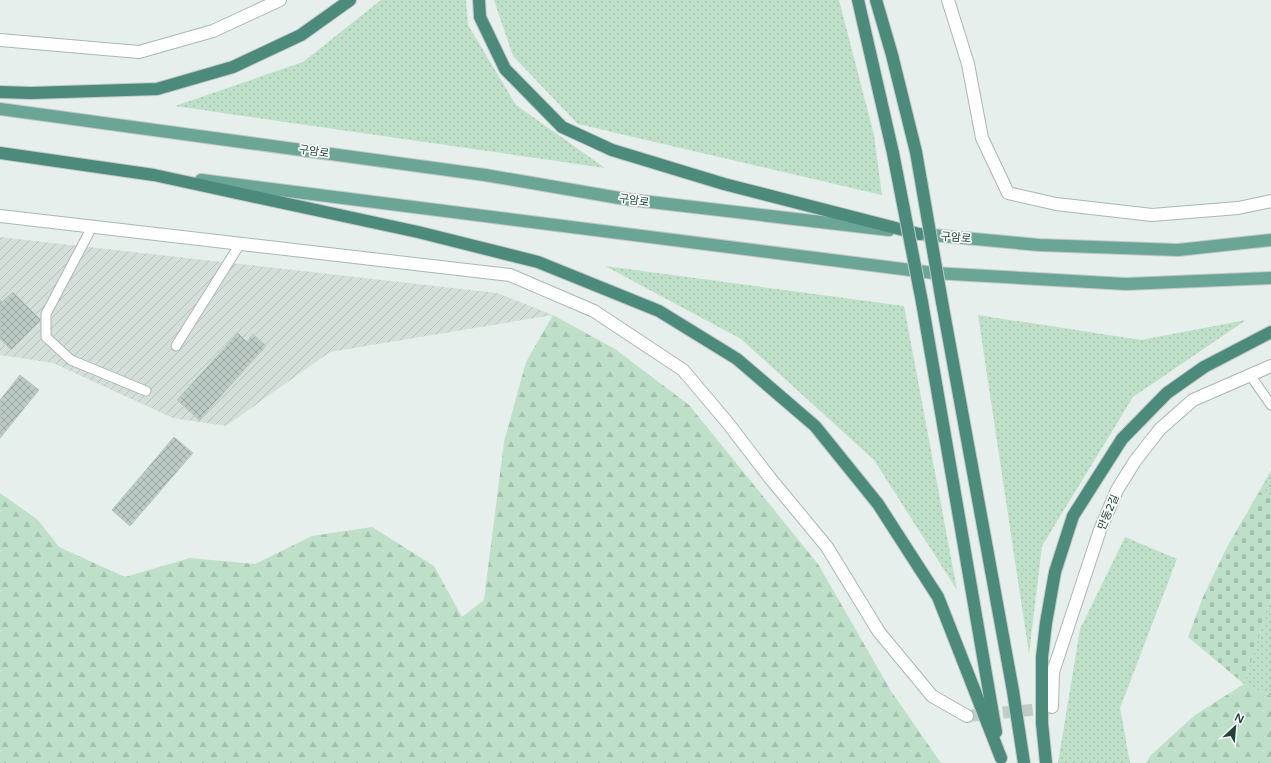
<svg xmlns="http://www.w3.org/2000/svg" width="1271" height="763" font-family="'Varela Round','Noto Sans KR',sans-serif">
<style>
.industrial{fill:url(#industrial-furrows)}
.grass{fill:url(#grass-dots)}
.forest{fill:url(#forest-firs)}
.cemetery{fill:url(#cemetery-stones)}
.building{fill:url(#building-cross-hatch);stroke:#b8c9c2}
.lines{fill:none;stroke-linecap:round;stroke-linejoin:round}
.minor-tunnel{stroke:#bfccc8;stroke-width:12;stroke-dasharray:12 6;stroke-linecap:butt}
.service-casing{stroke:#a8b8b2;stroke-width:11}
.minor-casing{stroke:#a8b8b2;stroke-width:14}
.primary-casing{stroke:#c2cac8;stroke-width:14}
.trunk-casing{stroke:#c2cac8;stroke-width:14}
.service{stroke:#fff;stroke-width:9}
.minor{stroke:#fff;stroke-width:12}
.primary{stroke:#6aa596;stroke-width:12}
.trunk{stroke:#4c8a7c;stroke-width:12}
.trunk-bridge-casing{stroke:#c2cac8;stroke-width:14;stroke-linecap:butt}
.trunk-bridge{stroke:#4c8a7c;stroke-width:12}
.labels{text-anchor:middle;stroke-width:3.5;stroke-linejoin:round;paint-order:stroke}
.street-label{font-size:11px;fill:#24423a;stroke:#f7fbf9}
</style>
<defs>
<pattern id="industrial-furrows" width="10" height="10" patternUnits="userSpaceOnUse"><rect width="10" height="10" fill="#d4dfda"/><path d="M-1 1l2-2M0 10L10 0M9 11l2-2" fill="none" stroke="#b6c1bc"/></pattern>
<pattern id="grass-dots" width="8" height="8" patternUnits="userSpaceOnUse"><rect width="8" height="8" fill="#bfe0c8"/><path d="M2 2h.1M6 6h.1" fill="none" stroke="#a4c1ad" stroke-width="1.8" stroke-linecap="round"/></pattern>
<pattern id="forest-firs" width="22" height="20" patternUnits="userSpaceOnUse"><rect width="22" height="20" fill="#bfe0c8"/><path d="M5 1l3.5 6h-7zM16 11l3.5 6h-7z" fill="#a4c1ad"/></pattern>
<pattern id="cemetery-stones" width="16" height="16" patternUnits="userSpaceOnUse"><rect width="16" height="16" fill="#bfe0c8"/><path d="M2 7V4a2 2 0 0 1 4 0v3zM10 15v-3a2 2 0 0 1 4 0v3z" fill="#a4c1ad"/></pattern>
<pattern id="building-cross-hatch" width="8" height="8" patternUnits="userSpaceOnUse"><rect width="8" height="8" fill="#bbcac4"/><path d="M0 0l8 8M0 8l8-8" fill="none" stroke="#98a6a0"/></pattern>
</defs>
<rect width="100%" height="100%" fill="#e6efeb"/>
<polygon class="industrial" points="0,237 497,293 553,315 330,352 226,426 173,418 53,363 0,355"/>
<g class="grass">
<polygon points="381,0 466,0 468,25 516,105 605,168 175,106 303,62"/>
<polygon points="494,0 839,0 874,135 882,195 578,124 513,56"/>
<polygon points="605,266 904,306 957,590 874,460 741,339"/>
<polygon points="978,315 1141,340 1246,320 1133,397 1042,546 1029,654"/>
<polygon points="1271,470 1271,496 1259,492"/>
<polygon points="1125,537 1177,559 1120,708 1130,763 1058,763 1080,629"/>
<polygon points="1271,599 1271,696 1244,684"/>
</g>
<g class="forest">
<polygon points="553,315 615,349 689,405 818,564 891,691 941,763 0,763 0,493 38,520 59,547 125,577 190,558 255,564 312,536 372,527 434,566 462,617 484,600 504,442 526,362"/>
<polygon points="1244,684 1271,696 1271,763 1146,763 1151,755 1195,715"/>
</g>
<polygon class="cemetery" points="1259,492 1271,496 1271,599 1244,684 1188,637 1203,597 1227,547"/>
<g class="building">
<polygon points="13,292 41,320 11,350 0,339 0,300 2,302"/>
<polygon points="238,333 247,342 253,334 266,346 199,420 177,400"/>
<polygon points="20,375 39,390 0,438 0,400"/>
<polygon points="174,437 193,453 130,526 112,510"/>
</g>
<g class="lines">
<polyline class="minor-tunnel" points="967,716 1051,708"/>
<g class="service-casing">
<g id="service">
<polyline points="92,227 46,314 46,337 71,360 146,391"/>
<polyline points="176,346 240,244"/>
<polyline points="1250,375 1271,405"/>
</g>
</g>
<g class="minor-casing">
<g id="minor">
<polyline points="948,0 968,64 982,138 1008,193 1056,204 1152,215 1238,208 1271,201"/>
<polyline points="0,40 139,52 213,31 280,0"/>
<polyline points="0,216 510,275 594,311 683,370 727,422 770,478 827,547 879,632 932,696 967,716"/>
<polyline points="1052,707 1053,672 1100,530 1117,490 1135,461 1160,429 1193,400 1271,366"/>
</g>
</g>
<g class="primary-casing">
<g id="primary">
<polyline points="0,109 485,175 625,199 889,230"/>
<polyline points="201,180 934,273 1126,284 1271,278"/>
<polyline points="921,234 1039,245 1178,250 1271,240"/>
</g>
</g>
<g class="trunk-casing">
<g id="trunk">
<polyline points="479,0 480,17 505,69 562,127 612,150 724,184 919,234"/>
<polyline points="858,0 893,153"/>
<polyline points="876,0 892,55 916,152"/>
<polyline points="0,92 31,93 157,89 233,67 301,35 350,0"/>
<polyline points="0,153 154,175 418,232 538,262 659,311 737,359 815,426 878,504 938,597 1001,758"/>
<polyline points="922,302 996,732"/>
<polyline points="942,302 1013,691 1024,763"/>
<polyline points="1046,763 1042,723 1042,657 1046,623 1055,572 1073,516 1122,439 1167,393 1204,367 1271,332"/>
</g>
</g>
<use href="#service" class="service"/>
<use href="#minor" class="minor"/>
<use href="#primary" class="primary"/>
<use href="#trunk" class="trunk"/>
<g class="trunk-bridge-casing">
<g id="trunk-bridge">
<polyline points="916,152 942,302"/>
<polyline points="893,153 922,302"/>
</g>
</g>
<use href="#trunk-bridge" class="trunk-bridge"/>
</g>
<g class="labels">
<g class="street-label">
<text transform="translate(314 151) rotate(8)" y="4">구암로</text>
<text transform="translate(634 200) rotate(8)" y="4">구암로</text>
<text transform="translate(956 237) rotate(5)" y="4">구암로</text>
<text transform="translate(1108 512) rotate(-67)" y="4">만동2길</text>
</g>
</g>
<g transform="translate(1235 727) rotate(26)" stroke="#f7fbf9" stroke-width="3" paint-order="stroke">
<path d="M0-3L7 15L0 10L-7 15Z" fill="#24423a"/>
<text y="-6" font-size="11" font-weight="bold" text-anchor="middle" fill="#24423a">N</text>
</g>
</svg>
